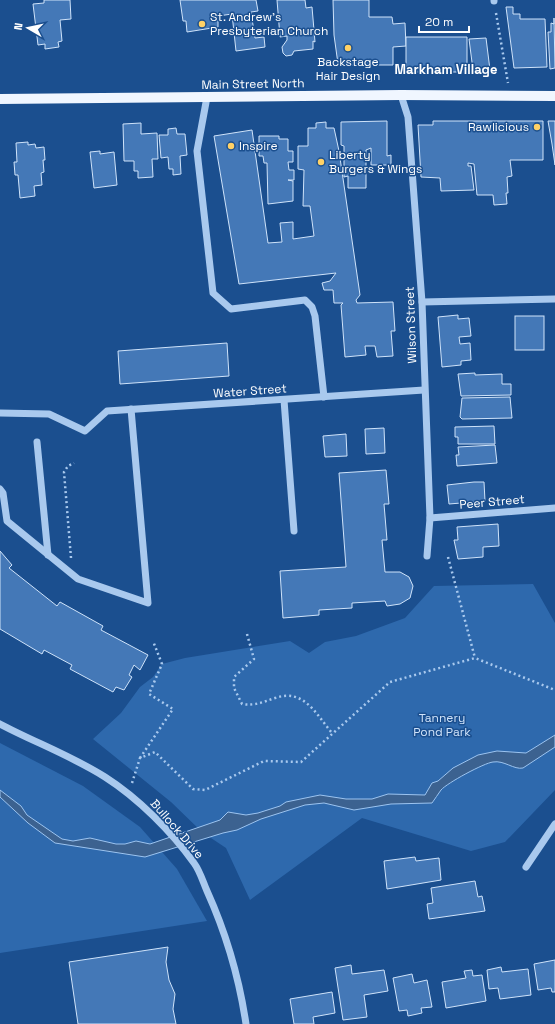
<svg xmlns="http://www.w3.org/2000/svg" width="555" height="1024" font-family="'Space Grotesk',sans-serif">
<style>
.green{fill:#2e69ad}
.water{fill:#3c6290;stroke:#9cc4f0}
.building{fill:#4478b7;stroke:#cfe3fa}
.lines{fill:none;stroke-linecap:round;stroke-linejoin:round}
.path{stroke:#a9c9ee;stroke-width:2.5;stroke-dasharray:2 3;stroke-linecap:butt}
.minor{stroke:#a9c9ee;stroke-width:7}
.major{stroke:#f0f6ff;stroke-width:10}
.poi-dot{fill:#ffd166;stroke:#1b4f8f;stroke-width:1.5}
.labels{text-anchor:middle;stroke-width:3;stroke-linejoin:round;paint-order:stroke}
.poi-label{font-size:12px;fill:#fff;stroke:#1b4f8f;text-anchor:start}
.street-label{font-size:12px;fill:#fff;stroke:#1b4f8f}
.park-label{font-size:12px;fill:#cfe3fa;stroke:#1b4f8f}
.neighbourhood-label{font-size:13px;font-weight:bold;fill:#fff;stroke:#1b4f8f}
</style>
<rect width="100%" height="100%" fill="#1b4f8f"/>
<g class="green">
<polygon points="533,584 555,623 555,790 505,842 471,851 362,818 250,900 226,848 202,832 171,802 93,739 121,713 140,687 153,677 162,664 185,658 290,641 309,653 325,642 356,636 405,618 434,586"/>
<polygon points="0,743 83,786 140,827 177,869 207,921 0,953"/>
</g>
<path class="water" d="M 555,735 L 555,747 L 523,768 C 514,770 504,760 493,762 C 484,763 447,783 441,790 C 438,794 435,799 432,803 L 391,804 L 354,810 L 324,803 L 305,805 L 261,819 L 237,830 L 223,833 L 145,857 L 55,843 L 28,823 L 0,797 L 0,790 L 21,806 L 27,815 L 62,839 L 73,841 L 90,838 L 116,844 L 125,844 L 136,841 L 150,844 L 220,820 L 228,812 L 246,815 L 258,813 L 280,806 L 286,802 L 320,795 L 346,799 L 372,799 L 388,794 L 425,795 L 432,783 L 438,781 L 453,768 L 478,755 L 497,751 L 526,753 Z"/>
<g class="building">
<polygon points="44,0 70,0 71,19 60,20 62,41 58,42 59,47 45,49 45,44 38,45 33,4 44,3"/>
<polygon points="180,0 256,0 258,11 251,12 255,38 264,37 265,47 236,51 232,14 218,16 218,27 187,32 186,21 183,21"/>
<polygon points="277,0 305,0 306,8 312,7 315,42 313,41 313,49 294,51 292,55 286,56 283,53 282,47 287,40 287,36 280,37"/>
<polygon points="333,0 369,0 369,17 392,17 393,24 405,23 406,46 393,47 393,65 342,65 338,64 334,35"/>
<polygon points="506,7 513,7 513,14 520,14 520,19 545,19 547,67 514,68"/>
<polygon points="554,18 555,68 550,69 548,32 551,32 551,23 554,24"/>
<polygon points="406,37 467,37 467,72 409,72 409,67 406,67"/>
<polygon points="486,38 490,70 473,70 469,39"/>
<polygon points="387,121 387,156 391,155 391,165 371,165 371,148 366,150 366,188 348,188 348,176 344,177 344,146 341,145 341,122"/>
<polygon points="433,121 543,121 543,160 510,160 512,176 507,177 508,193 506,193 507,204 494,205 493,195 477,195 474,164 468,163 468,166 471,166 474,190 441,191 440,178 421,177 418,125 433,125"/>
<polygon points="548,121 555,121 555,165 552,144"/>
<polygon points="326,122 326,128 334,128 339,151 360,295 356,300 357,303 393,302 395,331 391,331 393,356 377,357 375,346 365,346 366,355 345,357 341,305 343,303 334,303 333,290 324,290 322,283 330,281 336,273 239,284 214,136 252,130 268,243 282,242 280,223 293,222 293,239 314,236 310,206 303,206 304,170 298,169 298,146 308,146 308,128 316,128 316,123"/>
<polygon points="141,123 141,134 157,133 158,159 152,159 153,177 138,178 138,171 134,171 134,161 124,161 123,124"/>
<polygon points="176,128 177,134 185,134 187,155 180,156 181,174 173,175 173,169 169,169 168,157 161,158 159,135 168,135 168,129"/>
<polygon points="259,136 279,136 279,139 288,139 288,151 293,151 293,162 288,162 289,170 294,170 294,180 288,180 293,181 293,201 268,204 267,163 264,163 263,156 259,156"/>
<polygon points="28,142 28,145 35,144 36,148 44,147 45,160 43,160 44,172 41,173 42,185 34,186 35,196 20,198 18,175 15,175 14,162 17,162 16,143"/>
<polygon points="100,151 100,154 114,152 117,185 94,188 90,152"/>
<polygon points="458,315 458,319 469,318 471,336 459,337 460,344 470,343 471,360 461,361 461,365 442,367 438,317"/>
<rect x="515" y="316" width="29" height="34"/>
<polygon points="227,343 229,376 120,384 118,351"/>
<polygon points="475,373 475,375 502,374 502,384 511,384 511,395 461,396 458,374"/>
<polygon points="510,397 512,418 462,419 460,417 462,398"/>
<polygon points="494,426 495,444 458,444 458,437 455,437 455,427"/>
<polygon points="384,428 385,453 366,454 365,429"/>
<polygon points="346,434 347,456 325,457 323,436"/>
<polygon points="495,445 497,463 457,466 456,455 459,455 458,447"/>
<polygon points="386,470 389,504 384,504 387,540 382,540 385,572 400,572 409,577 413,586 410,598 400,604 387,606 385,601 352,603 352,608 319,610 319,615 283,618 280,571 346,567 339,473"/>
<polygon points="474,482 484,482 485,501 449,504 447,485"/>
<polygon points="498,524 499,546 483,547 483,557 458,559 454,540 458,540 457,527"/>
<polygon points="0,551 12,565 9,568 57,606 60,602 103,626 101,630 148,655 140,670 134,665 129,675 132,677 124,690 116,687 113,692 70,669 72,665 44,650 42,654 0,629"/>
<polygon points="415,857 416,861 439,858 441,880 387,889 384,861"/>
<polygon points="475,881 478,897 482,896 485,911 429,919 427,904 433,903 431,888"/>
<polygon points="168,947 166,962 169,980 175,994 173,1009 176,1024 78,1024 69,962"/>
<polygon points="555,960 555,992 552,992 551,988 538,990 534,964"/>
<polygon points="351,965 352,974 384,970 388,991 364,995 367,1017 343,1020 335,968"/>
<polygon points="501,967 502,972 528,969 531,995 500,999 498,988 489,989 487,970"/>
<polygon points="472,970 473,976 482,975 486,1001 446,1008 442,982 466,978 464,971"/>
<polygon points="412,974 414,983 427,980 432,1007 421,1008 422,1013 408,1016 407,1010 399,1011 393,978"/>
<polygon points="332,992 335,1013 313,1017 314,1024 294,1024 290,999"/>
</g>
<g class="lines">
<g class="path">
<polyline points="496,13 508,83"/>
<polyline points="448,557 475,658"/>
<polyline points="71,558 64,472 68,466 74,463"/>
<path d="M 247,634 L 254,659 L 234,677 L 234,688 L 242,704 C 255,706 263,702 275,698 C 304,688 316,714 332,733"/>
<polyline points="140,758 173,709 149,694 162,664 153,641"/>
<polyline points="132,783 140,758 155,752 193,789 205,790 264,761 301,762 390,682 475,658 555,690"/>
</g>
<g class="minor">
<polyline points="494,0 494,1"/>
<polyline points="401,95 408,117 422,302 430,518 427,556"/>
<polyline points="207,97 197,151 213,293 231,309 305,300 312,307 315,316 324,397"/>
<polyline points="422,302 555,299"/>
<polyline points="284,400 294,531"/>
<polyline points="0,413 49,414 85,431 107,411 424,390"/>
<polyline points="37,442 48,555"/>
<polyline points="0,489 3,493 7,521 78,579 148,603 131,409"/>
<polyline points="430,518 555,508"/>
<path d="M 0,724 C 34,742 72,756 105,777 C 138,798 172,832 194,863 C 200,871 203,882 207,891 C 226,933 239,977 246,1024"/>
<polyline points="526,867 555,824"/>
</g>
<polyline class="major" points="0,99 401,95 555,96"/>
</g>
<g class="poi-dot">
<circle cx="202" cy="24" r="4"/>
<circle cx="348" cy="48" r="4"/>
<circle cx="537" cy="127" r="4"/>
<circle cx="231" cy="146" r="4"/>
<circle cx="321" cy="162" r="4"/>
</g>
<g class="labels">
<g class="poi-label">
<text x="210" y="21">St. Andrew's<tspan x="210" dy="14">Presbyterian Church</tspan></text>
<text x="348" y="66" text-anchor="middle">Backstage<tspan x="348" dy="14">Hair Design</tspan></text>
<text x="529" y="131" text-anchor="end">Rawlicious</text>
<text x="239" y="150">Inspire</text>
<text x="329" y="159">Liberty<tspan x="329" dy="14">Burgers &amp; Wings</tspan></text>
</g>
<g class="street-label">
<text transform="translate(253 84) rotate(-1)" y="4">Main Street North</text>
<text transform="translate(411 325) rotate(-92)" y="4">Wilson Street</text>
<text transform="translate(250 391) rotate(-4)" y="4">Water Street</text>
<text transform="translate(492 502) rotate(-5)" y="4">Peer Street</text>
<text transform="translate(177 829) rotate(49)" y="4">Bullock Drive</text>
</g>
<g class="park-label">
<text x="442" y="722">Tannery<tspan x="442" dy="14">Pond Park</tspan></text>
</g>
<g class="neighbourhood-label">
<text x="446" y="74">Markham Village</text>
</g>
</g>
<g transform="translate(28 28) rotate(279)" stroke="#1b4f8f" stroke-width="3" paint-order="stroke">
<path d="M0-3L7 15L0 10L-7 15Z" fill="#ffffff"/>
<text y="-6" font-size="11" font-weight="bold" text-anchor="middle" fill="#ffffff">N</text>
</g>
<path d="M419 26v6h50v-6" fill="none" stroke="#ffffff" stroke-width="2"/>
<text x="425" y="26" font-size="12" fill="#ffffff" stroke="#1b4f8f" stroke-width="3" paint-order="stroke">20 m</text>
</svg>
